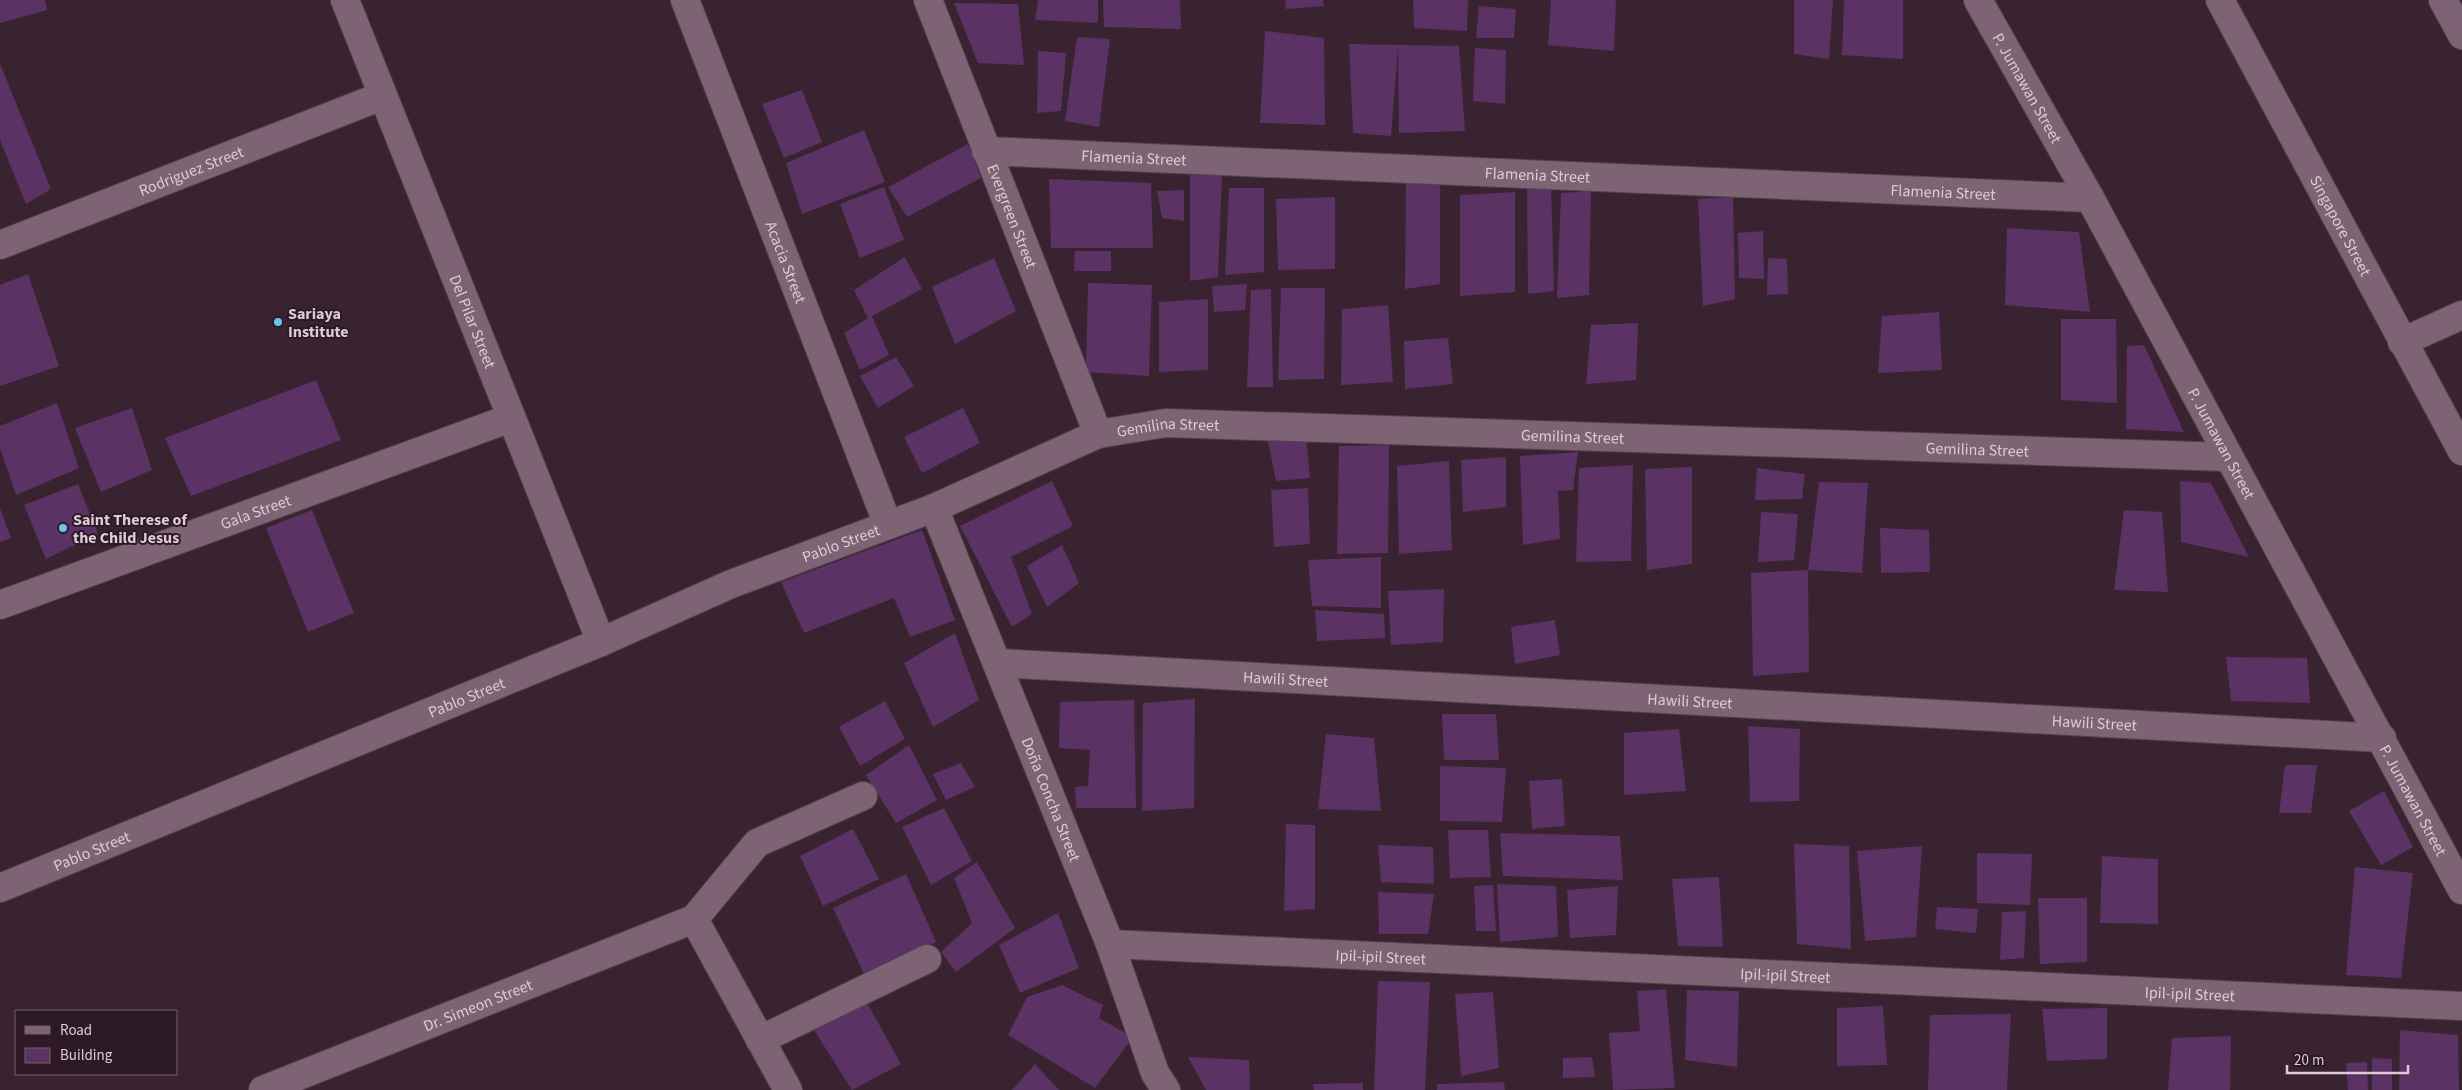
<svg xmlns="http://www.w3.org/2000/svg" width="2462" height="1090" font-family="'Source Sans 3',sans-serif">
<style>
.building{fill:#5a3263}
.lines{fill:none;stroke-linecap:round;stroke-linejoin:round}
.minor-casing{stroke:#54424e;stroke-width:30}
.minor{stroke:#7d6373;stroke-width:28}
.poi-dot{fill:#6ac3f1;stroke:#2e1a27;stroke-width:2}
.labels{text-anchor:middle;stroke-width:4;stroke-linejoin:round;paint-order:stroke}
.street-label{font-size:16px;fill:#dbccd5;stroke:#2e1a27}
.poi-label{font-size:16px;font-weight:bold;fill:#dbccd5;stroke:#2e1a27;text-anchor:start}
</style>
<rect width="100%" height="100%" fill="#392331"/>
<g class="building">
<polygon points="0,0 45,0 47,10 0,23"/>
<polygon points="1038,0 1098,0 1098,23 1035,20"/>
<polygon points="1103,0 1180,0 1181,29 1104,27"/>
<polygon points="1285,0 1323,0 1324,6 1286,9"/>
<polygon points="1413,0 1468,0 1467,31 1414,28"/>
<polygon points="1551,0 1616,0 1614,51 1548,45"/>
<polygon points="1794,0 1833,0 1829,59 1794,54"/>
<polygon points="1844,0 1903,0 1903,59 1842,55"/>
<polygon points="954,3 1018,4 1024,65 978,63"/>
<polygon points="1479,6 1516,9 1514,38 1476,38"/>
<polygon points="1265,31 1324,38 1325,125 1260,123"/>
<polygon points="1077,37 1110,39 1099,127 1065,121"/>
<polygon points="1349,44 1459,46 1465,131 1399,133 1398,48 1391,136 1353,133"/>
<polygon points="1475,48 1506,50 1505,104 1473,101"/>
<polygon points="1038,51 1066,53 1061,111 1037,113"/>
<polygon points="0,64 51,189 26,204 0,140"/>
<polygon points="802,90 822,142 784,158 762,104"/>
<polygon points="864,130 885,182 802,214 786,163"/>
<polygon points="968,144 981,178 907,217 888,187"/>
<polygon points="1222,174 1218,277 1190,281 1190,175"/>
<polygon points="1049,179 1151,183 1153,248 1051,248"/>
<polygon points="1440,181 1440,284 1405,289 1406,183"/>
<polygon points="1551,185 1554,291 1528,294 1527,188"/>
<polygon points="884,187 904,240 860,258 840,204"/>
<polygon points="1229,188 1264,188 1264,272 1225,275"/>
<polygon points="1184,190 1184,221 1162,218 1157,191"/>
<polygon points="1591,191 1589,295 1557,298 1561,193"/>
<polygon points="1515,192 1515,292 1460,296 1460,195"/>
<polygon points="1335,197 1335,269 1278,270 1276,199"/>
<polygon points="1733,197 1735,299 1703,306 1698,199"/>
<polygon points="2007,228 2079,232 2090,312 2005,305"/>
<polygon points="1763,231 1764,279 1739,278 1738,233"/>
<polygon points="1075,251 1111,251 1111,271 1074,271"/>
<polygon points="905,257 922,289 872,316 889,355 860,370 844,333 868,318 854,290"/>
<polygon points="994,258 1016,311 955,344 932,287"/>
<polygon points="1768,258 1787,259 1788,294 1767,295"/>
<polygon points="28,274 59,366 0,386 0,285"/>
<polygon points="1088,283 1152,285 1149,376 1086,372"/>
<polygon points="1247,284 1245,310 1214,312 1212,286"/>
<polygon points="1281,288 1325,288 1324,379 1278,380"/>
<polygon points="1271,289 1273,387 1247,387 1251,290"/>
<polygon points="1208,299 1208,370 1159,372 1159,302"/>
<polygon points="1388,305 1393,382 1341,385 1342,309"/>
<polygon points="1939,312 1942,370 1878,373 1882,316"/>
<polygon points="2061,319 2116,319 2117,403 2061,400"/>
<polygon points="1638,323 1636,380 1586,384 1591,325"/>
<polygon points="1448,338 1453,384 1405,389 1404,341"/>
<polygon points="2144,345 2184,432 2126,429 2127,346"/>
<polygon points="896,357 914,386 878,408 860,376"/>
<polygon points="316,380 341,440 191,496 165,438"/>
<polygon points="57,403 79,468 16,495 0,448 0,426"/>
<polygon points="132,408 152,470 101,492 75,428"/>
<polygon points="963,408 980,443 922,473 904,437"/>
<polygon points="1306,435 1310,478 1276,481 1268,441"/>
<polygon points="1389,445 1388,553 1337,554 1339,446"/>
<polygon points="1578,452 1573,490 1558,491 1560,539 1523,545 1520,456"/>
<polygon points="1506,457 1506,507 1463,512 1461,460"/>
<polygon points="1449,461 1452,550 1399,554 1397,466"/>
<polygon points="1633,465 1631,561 1576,562 1579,468"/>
<polygon points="1692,467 1692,564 1647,570 1645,469"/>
<polygon points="1757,468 1805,474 1802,499 1755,500"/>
<polygon points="1052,481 1073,526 1011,557 1032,614 1012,627 960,526"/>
<polygon points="2180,481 2211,483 2249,557 2181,542"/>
<polygon points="1819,482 1868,483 1862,573 1808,570"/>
<polygon points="78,484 98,534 46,559 24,505"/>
<polygon points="1308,488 1310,544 1274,547 1271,490"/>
<polygon points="0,508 11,538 0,542"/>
<polygon points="312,510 354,613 308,632 266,528"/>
<polygon points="2124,510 2162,512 2168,592 2114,590"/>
<polygon points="1761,512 1798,514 1794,560 1758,562"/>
<polygon points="1880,528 1929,530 1930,572 1881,573"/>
<polygon points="922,530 955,620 910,637 894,598 804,633 781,582"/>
<polygon points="1062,545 1079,583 1047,607 1027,566"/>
<polygon points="1381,557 1381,608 1312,606 1308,560"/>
<polygon points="1808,570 1809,672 1753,676 1751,573"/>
<polygon points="1444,589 1443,642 1391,645 1388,591"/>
<polygon points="1315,610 1384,614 1385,638 1317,641"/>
<polygon points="1555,620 1560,655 1515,664 1511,627"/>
<polygon points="955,633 979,700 933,727 904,663"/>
<polygon points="2226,657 2307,658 2310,703 2231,701"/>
<polygon points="1195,699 1194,808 1142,811 1143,703"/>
<polygon points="1134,700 1136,808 1076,808 1075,787 1088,786 1090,750 1059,748 1060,702"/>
<polygon points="885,701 905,739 860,766 839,727"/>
<polygon points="1442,714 1496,714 1499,760 1444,760"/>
<polygon points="1748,726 1800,729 1799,801 1750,802"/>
<polygon points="1679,729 1686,791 1624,795 1624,733"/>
<polygon points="1326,734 1374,738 1381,811 1318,809"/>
<polygon points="909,745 937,800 896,823 866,775"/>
<polygon points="961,763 975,787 946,800 933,774"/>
<polygon points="2285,765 2317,765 2311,813 2279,813"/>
<polygon points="1440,766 1506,768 1502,822 1440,821"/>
<polygon points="1562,779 1565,826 1532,829 1529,781"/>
<polygon points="2384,791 2413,847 2381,865 2349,811"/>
<polygon points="944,808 972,861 931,885 902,827"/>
<polygon points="1286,824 1315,825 1315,909 1284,911"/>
<polygon points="853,829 879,879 823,906 800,856"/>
<polygon points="1448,830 1488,830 1491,877 1450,878"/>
<polygon points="1500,833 1620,836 1623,880 1503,876"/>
<polygon points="1794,844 1849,846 1851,949 1797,944"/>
<polygon points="1378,845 1433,847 1434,884 1381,882"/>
<polygon points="1922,846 1916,937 1865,941 1857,851"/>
<polygon points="1977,853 2032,854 2030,905 1977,903"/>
<polygon points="2102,856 2158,859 2158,924 2100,923"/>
<polygon points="977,862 1015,928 956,972 941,952 972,923 954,878"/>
<polygon points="2355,867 2413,873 2401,978 2346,975"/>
<polygon points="906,874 936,942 867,980 833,908"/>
<polygon points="1719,877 1723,947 1678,946 1672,879"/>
<polygon points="1497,884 1556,886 1558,937 1500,942"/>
<polygon points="1493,885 1496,931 1476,931 1474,886"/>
<polygon points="1618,886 1616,935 1570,938 1567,890"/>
<polygon points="1378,892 1434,894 1428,934 1379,934"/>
<polygon points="2038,898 2087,898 2087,962 2040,964"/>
<polygon points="1937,907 1978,909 1976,933 1935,929"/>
<polygon points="2026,911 2024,958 2000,960 2002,912"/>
<polygon points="1058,913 1079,968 1020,993 999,945"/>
<polygon points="1378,981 1430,982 1425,1090 1374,1090"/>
<polygon points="1062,985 1103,1005 1099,1018 1133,1037 1095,1088 1008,1035 1027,997"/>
<polygon points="1666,989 1675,1088 1613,1090 1609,1033 1640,1031 1637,991"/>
<polygon points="1687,990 1739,991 1737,1067 1685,1060"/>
<polygon points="1493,992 1499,1068 1461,1076 1455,994"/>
<polygon points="866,1001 901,1064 852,1090 814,1030"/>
<polygon points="1883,1006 1887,1065 1837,1066 1837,1008"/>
<polygon points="2107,1008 2107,1059 2047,1061 2042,1009"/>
<polygon points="2011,1014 2007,1090 1928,1090 1930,1015"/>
<polygon points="2400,1030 2458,1035 2459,1090 2399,1090"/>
<polygon points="2231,1036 2230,1090 2168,1090 2172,1038"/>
<polygon points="1188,1057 1249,1060 1250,1090 1206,1090"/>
<polygon points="1592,1057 1595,1077 1563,1078 1563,1058"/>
<polygon points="2372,1058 2392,1059 2392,1090 2372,1090"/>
<polygon points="2367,1062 2368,1090 2348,1090 2346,1063"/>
<polygon points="1035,1064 1059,1090 1012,1090"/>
<polygon points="1504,1082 1505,1090 1437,1090 1437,1084"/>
<polygon points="1363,1083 1363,1090 1314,1090 1313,1084"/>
</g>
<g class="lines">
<g class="minor-casing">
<g id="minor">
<path id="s1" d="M 345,0 L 601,642"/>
<path id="s2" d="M 685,0 L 888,525"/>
<path id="s3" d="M 928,0 L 1098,434"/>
<path id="s4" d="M 1978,0 L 2090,198 L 2462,890"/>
<path id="s5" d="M 2220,0 L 2462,451"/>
<polyline points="2443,0 2462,35"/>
<path id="s6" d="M 986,151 L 2090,198"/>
<path id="s7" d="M 0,245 L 382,96"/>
<polyline points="2402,342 2462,315"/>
<path id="s8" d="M 934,508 L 1110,944 L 1155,1073 L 1166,1090"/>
<path id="s9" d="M 0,605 L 511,418"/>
<path id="s10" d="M 997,663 L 2382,738"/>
<path id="s11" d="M 0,888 L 601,642 L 731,584 L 934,508 L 1098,434 L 1166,423 L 2228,457"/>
<polyline points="694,919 757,843 863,796"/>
<path id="s12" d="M 1110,944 L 2462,1006"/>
<polyline points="760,1040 927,959"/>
<path id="s13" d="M 263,1090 L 694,919 L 788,1090"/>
</g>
</g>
<use href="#minor" class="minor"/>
</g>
<g class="poi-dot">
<circle cx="278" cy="322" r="5"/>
<circle cx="63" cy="528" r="5"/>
</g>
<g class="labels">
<g class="street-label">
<text dy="6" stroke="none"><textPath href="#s4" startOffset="101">P. Jumawan Street</textPath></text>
<text dy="6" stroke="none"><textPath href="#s6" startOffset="148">Flamenia Street</textPath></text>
<text dy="6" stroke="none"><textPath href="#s7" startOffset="205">Rodriguez Street</textPath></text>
<text dy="6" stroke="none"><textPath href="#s6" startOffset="552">Flamenia Street</textPath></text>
<text dy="6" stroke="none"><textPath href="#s6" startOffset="958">Flamenia Street</textPath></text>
<text dy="6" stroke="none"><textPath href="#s3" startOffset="232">Evergreen Street</textPath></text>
<text dy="6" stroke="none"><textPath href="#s5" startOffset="256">Singapore Street</textPath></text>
<text dy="6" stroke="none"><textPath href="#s2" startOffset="281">Acacia Street</textPath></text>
<text dy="6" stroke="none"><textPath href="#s1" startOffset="346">Del Pilar Street</textPath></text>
<text dy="6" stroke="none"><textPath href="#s11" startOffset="1259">Gemilina Street</textPath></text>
<text dy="6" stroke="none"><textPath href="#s11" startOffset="1664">Gemilina Street</textPath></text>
<text dy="6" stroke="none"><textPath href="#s4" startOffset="506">P. Jumawan Street</textPath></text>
<text dy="6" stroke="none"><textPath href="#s11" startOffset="2069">Gemilina Street</textPath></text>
<text dy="6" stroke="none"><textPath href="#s9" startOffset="272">Gala Street</textPath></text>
<text dy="6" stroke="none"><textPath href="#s11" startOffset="909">Pablo Street</textPath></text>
<text dy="6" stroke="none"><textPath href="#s10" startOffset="289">Hawili Street</textPath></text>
<text dy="6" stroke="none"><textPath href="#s11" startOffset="504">Pablo Street</textPath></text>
<text dy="6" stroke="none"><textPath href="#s10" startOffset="694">Hawili Street</textPath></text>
<text dy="6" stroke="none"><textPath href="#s10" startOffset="1099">Hawili Street</textPath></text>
<text dy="6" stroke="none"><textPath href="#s8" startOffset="314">Doña Concha Street</textPath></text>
<text dy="6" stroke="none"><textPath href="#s4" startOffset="911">P. Jumawan Street</textPath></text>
<text dy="6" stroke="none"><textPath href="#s11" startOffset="99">Pablo Street</textPath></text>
<text dy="6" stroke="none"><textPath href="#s12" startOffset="271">Ipil-ipil Street</textPath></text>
<text dy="6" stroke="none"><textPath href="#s12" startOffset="676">Ipil-ipil Street</textPath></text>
<text dy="6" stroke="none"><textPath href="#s12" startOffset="1081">Ipil-ipil Street</textPath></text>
<text dy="6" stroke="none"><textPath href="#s13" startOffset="231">Dr. Simeon Street</textPath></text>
</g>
<g class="poi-label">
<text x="288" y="319">Sariaya<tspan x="288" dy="18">Institute</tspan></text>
<text x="73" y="525">Saint Therese of<tspan x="73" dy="18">the Child Jesus</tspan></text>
</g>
</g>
<rect x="15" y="1010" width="162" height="65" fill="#2e1a27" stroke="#73616d"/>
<rect x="25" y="1026" width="25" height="8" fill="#7d6373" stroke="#73616d"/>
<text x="60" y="1035" font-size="15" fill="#dbccd5">Road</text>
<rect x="25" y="1048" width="25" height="15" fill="#5a3263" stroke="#73616d"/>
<text x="60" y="1060" font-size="15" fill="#dbccd5">Building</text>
<path d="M2287 1065v8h121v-8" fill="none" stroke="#dbccd5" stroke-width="2.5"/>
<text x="2294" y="1065" font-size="15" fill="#dbccd5" stroke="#2e1a27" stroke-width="4" paint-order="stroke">20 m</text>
</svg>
